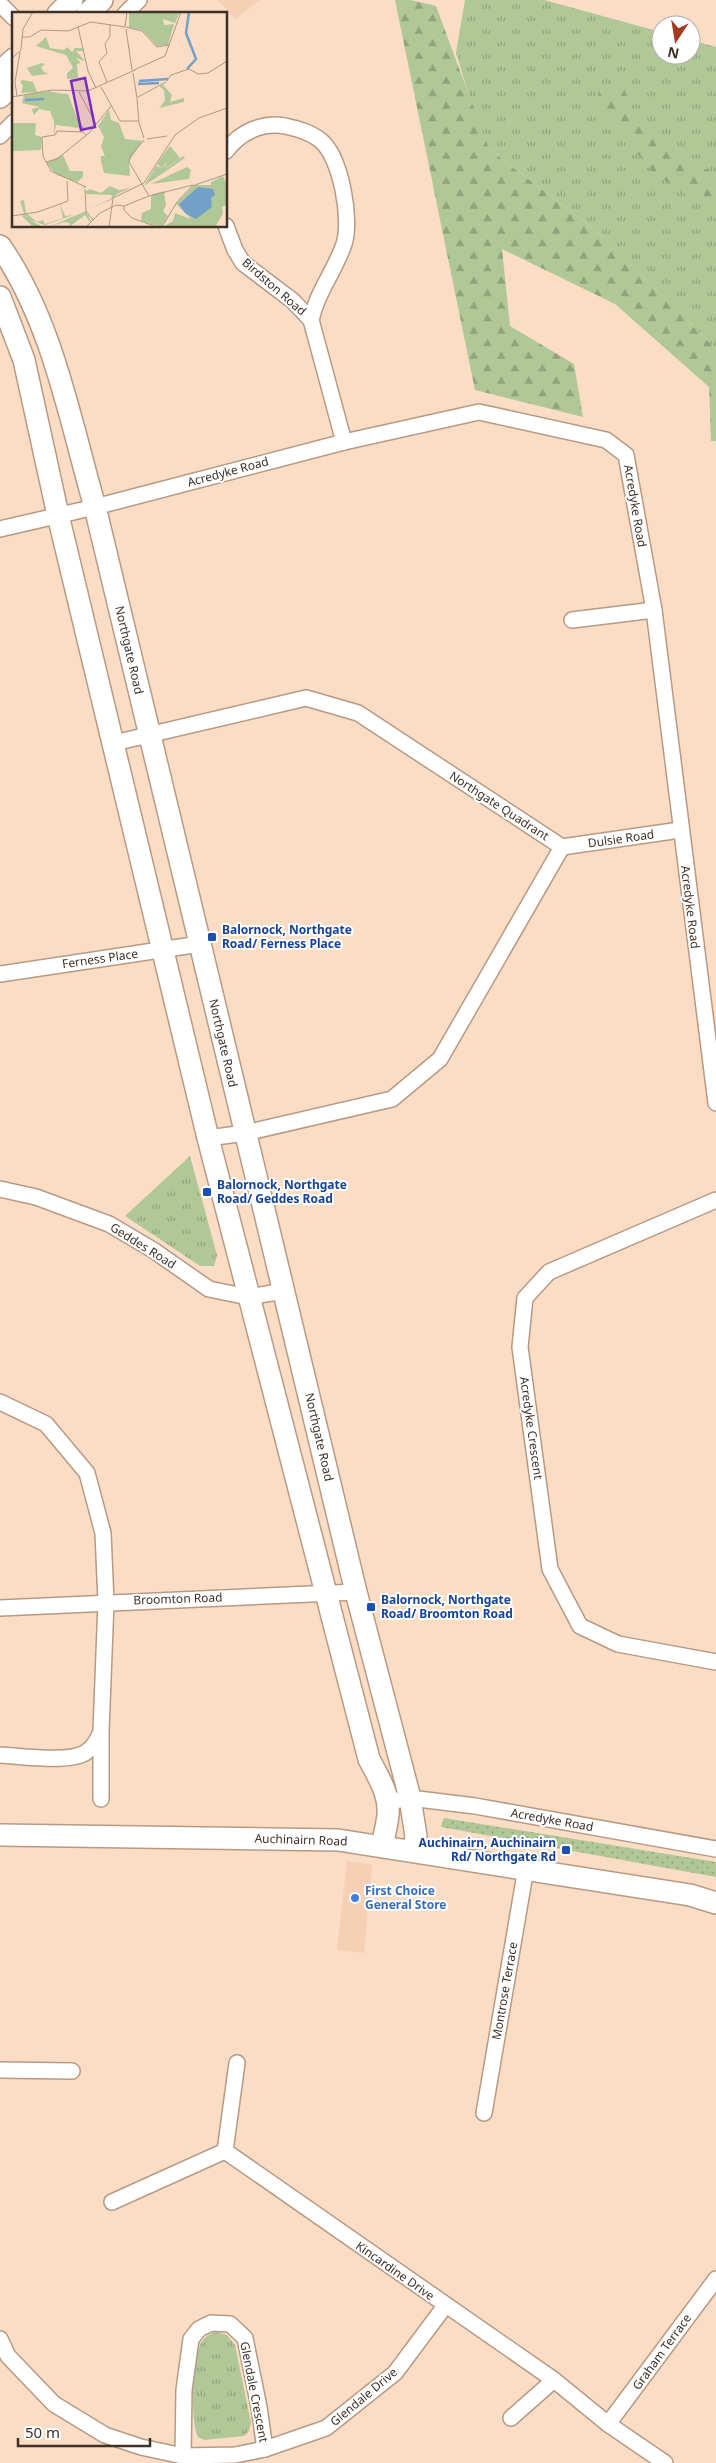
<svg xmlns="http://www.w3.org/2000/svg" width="716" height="2463" font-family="'Noto Sans',sans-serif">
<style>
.built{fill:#f5d0b4}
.grass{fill:url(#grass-tufts)}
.forest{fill:url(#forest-firs)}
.park{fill:url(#park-dots)}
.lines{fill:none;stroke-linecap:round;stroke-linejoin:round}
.street-casing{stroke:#b79a84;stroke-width:18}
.secondary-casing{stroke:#b79a84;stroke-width:24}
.street{stroke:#fff;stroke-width:15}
.secondary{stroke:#fff;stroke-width:21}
.transit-dot{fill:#1a4fb4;stroke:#fff;stroke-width:2}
.shop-dot{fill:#3f7fe0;stroke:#fff;stroke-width:2}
.labels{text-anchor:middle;stroke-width:4;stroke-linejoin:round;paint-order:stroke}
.street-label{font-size:12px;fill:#3d3128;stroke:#fff}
.transit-label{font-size:12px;font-weight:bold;fill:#164399;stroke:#fff;text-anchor:start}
.shop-label{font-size:12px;font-weight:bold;fill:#366cbe;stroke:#fff;text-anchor:start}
.inset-river{fill:none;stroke:#73a0c8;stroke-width:2.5}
.inset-road{fill:none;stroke:#af9886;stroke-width:1}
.view{fill:#7b2cbf;fill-opacity:0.15;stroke:#7b2cbf;stroke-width:2.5}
.inset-edge{fill:none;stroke:#3d3128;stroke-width:2.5}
</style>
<defs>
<pattern id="grass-tufts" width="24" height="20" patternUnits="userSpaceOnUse" patternTransform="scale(1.25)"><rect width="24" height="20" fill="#b0c898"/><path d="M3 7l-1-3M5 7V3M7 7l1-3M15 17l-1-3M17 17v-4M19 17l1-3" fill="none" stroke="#90a37c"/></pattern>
<pattern id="forest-firs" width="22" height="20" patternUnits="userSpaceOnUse" patternTransform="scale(1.25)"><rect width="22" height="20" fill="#b0c898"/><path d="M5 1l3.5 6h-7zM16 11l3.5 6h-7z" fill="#90a37c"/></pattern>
<pattern id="park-dots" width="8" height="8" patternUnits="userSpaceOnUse" patternTransform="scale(1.25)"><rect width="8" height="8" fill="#b0c898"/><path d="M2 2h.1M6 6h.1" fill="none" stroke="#90a37c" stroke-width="1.8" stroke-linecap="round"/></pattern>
</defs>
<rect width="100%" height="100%" fill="#fbdcc4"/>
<g class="built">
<polygon points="218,0 261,0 235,19"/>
<polygon points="347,1861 372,1865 364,1953 337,1950"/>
</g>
<g class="grass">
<polygon points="465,0 544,0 661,32 661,55 691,55 691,40 716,47 716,349 599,233 484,145 456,53"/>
<polygon points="190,1156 217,1255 214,1266 200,1266 125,1216"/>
<path d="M 216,2332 L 227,2335 L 235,2345 L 251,2423 L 249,2431 L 244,2436 L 204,2440 L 198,2437 C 190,2421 192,2359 201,2343 C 204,2337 209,2334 216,2332 Z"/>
</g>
<g class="forest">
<polygon points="395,0 411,0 436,6 489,149 599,233 716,349 716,441 711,441 709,387 615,304 502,249 510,326 574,364 583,417 475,390"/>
<polygon points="600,83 624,88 633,112 680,163 716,172 716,214 652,172 597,103"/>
</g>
<polygon class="park" points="444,1818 716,1862 716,1877 441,1827"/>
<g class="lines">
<g class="street-casing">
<g id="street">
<polyline points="0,4 14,18"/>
<polyline points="125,14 139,0"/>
<polyline points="0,136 14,122"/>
<path d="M 226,151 C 240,132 262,122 285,126 C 298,129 310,132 320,140 C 341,156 352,220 344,244 C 335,271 317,292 311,320"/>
<polyline points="226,226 235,250 243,263 293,301 311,320 344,442"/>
<polyline points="0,529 95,507 344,442 479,412 606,440 626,455 654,610 716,1103"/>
<polyline points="572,620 654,610"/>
<polyline points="114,743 306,698 358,713 562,847 440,1059 392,1099 245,1133 208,1138"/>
<polyline points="562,847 680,830"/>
<polyline points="0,974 200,944"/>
<polyline points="0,1189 36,1197 109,1224 153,1250 209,1289 248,1297 284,1291"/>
<polyline points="716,1200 549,1272 525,1298 520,1347 550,1569 580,1626 618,1644 716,1662"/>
<path d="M 0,1402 L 46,1424 L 87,1473 L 103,1533 L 106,1602 L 101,1731 C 98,1740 94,1747 85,1753 C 68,1763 21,1756 0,1755"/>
<polyline points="0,1608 356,1592"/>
<polyline points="101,1732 101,1799"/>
<polyline points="388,1802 410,1798 475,1806 716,1849"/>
<polyline points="0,2070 72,2071"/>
<polyline points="484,2113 526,1868"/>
<polyline points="225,2151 554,2380 608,2424 665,2463"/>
<polyline points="225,2151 237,2063"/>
<polyline points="112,2202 225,2151"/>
<polyline points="0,2339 8,2356 54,2404 105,2435 141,2447 183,2456 235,2455 265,2449 326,2428 395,2373 445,2306"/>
<polyline points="511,2418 554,2380"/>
<polyline points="608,2424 716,2279"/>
<polyline points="183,2456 184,2390 191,2339 199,2329 211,2323 230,2324 245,2338 259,2407 265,2449"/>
</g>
</g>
<g class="secondary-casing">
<g id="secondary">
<polyline points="58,14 72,0"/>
<polyline points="87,14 102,0"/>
<polyline points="0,72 14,59"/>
<polyline points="0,97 14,84"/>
<path d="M 0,246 C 52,320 70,420 95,507 L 356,1592 L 410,1798 L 416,1836 L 414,1851"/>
<path d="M 0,297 L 24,360 L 58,515 L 208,1138 L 369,1759 C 378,1777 390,1794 388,1815 C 387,1825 384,1836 382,1846"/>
<polyline points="0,1835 338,1840 690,1895 716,1903"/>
</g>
</g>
<use href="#street" class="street"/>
<use href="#secondary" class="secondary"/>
</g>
<g class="transit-dot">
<rect x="207" y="932" width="10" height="10" rx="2.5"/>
<rect x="202" y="1187" width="10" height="10" rx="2.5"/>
<rect x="366" y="1602" width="10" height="10" rx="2.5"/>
<rect x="561" y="1845" width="10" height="10" rx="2.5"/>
</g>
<circle class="shop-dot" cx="355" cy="1898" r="5"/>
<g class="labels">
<g class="street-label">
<text transform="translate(274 287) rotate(41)" y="4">Birdston Road</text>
<text transform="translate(228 472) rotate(-15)" y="4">Acredyke Road</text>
<text transform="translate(635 506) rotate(80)" y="4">Acredyke Road</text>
<text transform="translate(129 650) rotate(77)" y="4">Northgate Road</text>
<text transform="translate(499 806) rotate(33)" y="4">Northgate Quadrant</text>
<text transform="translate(621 839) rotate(-8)" y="4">Dulsie Road</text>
<text transform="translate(690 907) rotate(83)" y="4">Acredyke Road</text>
<text transform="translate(100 959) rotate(-8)" y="4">Ferness Place</text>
<text transform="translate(223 1043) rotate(77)" y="4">Northgate Road</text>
<text transform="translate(143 1246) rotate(32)" y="4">Geddes Road</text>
<text transform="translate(531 1428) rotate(82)" y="4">Acredyke Crescent</text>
<text transform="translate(319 1437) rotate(77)" y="4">Northgate Road</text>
<text transform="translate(178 1599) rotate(-2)" y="4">Broomton Road</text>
<text transform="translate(552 1820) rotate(10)" y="4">Acredyke Road</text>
<text transform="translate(301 1840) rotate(2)" y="4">Auchinairn Road</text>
<text transform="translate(505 1991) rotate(-80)" y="4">Montrose Terrace</text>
<text transform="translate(395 2271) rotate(35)" y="4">Kincardine Drive</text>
<text transform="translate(662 2352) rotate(-54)" y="4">Graham Terrace</text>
<text transform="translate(254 2392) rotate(79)" y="4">Glendale Crescent</text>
<text transform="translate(364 2397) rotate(-40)" y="4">Glendale Drive</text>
</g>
<g class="transit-label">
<text x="222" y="934">Balornock, Northgate<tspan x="222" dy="14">Road/ Ferness Place</tspan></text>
<text x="217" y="1189">Balornock, Northgate<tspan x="217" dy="14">Road/ Geddes Road</tspan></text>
<text x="381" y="1604">Balornock, Northgate<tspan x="381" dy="14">Road/ Broomton Road</tspan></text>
<text x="556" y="1847" text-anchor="end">Auchinairn, Auchinairn<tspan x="556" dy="14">Rd/ Northgate Rd</tspan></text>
</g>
<g class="shop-label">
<text x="365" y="1895">First Choice<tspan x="365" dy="14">General Store</tspan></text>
</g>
</g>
<g transform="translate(12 12)">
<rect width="215" height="215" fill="#fbdcc4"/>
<path d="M 117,0 L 168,0 L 163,11 L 151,7 L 152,13 L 162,12 L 156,33 L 145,34 L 130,18 L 117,16 ZM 32,80 L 56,82 L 67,111 L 74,117 L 44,113 L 42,122 L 42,105 L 35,94 L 11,90 L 13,83 ZM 158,134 L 168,146 L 152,157 L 155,150 L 150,156 L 145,152 ZM 98,174 L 107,178 L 119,176 L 105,182 L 99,188 L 75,197 L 99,187 L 100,183 L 74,182 L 74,179 L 78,177 L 89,181 ZM 74,199 L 79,209 L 78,210 L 73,203 L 57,215 L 58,211 L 52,210 L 37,215 ZM 163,201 L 189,211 L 193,215 L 151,215 L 161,209 Z" fill="#b0c898"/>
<path d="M 36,79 L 47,81 L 13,83 L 12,89 L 35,94 L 41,99 L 42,107 L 41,108 L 38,99 L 27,97 L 22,103 L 20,97 L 28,95 L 10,91 L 12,83 ZM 171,144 L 173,146 L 132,174 L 144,154 L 150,156 L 157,151 L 153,157 ZM 175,155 L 179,158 L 177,167 L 139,172 ZM 12,188 L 14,201 L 25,210 L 31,208 L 33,212 L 51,206 L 48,192 L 53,204 L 61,203 L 33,213 L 18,208 L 29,214 L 20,214 L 10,204 L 12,202 L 17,208 L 12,201 L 8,189 Z" fill="#b0c898"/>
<path d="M 152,179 L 154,194 L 151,199 L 156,204 L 149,215 L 129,209 L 130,201 L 139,197 L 139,183 Z" fill="#b0c898"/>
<path d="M 34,25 L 38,36 L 52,38 L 55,35 L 60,40 L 63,36 L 71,36 L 72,39 L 64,39 L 73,49 L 64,46 L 69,51 L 65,52 L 66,66 L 55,67 L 55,61 L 61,56 L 54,43 L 24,34 ZM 30,51 L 33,52 L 29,55 L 31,59 L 36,62 L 20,64 L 15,56 ZM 150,72 L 160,83 L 158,90 L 172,86 L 172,90 L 147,96 L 153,89 L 152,78 L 148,75 ZM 97,98 L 99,108 L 107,111 L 113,127 L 131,129 L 117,149 L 118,164 L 92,161 L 89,149 L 89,144 L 93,144 L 89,135 L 92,125 L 86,114 ZM 0,111 L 24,111 L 23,123 L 30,125 L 29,138 L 1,139 ZM 51,143 L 58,159 L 71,159 L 71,165 L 65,170 L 45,163 L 36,153 L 35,150 ZM 211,164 L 215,172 L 215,193 L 210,195 L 211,202 L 204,213 L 208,215 L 193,215 L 181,209 L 164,192 L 182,173 L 199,173 L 199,170 Z" fill="#b0c898"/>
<path d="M 11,68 L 21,70 L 25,80 L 9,81 L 11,74 L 8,69 Z" fill="#b0c898"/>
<path d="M 186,175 L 201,177 L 203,183 L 199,186 L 200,195 L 184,207 L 173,201 L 167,192 Z" fill="#73a0c8"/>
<path class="inset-river" d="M 175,57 L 184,47 L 174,21 L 177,0M 127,69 L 156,67M 126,72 L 147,71M 13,88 L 32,87"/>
<path class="inset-road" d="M 66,15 L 76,59 L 84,76M 113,15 L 115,0M 114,15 L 130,19 L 145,35 L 157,33M 114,17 L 120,58M 10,25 L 18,25 L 29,18 L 56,19 L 79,10 L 113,15M 0,46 L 9,38 L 11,17 L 21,0M 122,58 L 153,44 L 169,0M 121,61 L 125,86M 155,69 L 159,63 L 177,57 L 186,62 L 196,61 L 215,49M 95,70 L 87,50 L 95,41 L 93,32 L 98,24 L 98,12M 89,75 L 108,109M 67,80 L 84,112M 5,84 L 3,70 L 8,40M 0,85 L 40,78 L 76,79 L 123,58M 126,85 L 154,70M 125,86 L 127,111M 108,109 L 126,109M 127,111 L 132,126M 135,127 L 155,124M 132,128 L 119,143 L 117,150 L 137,184 L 112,194 L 112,198 L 120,206 L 145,215M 34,150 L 45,147 L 77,121 L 100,93M 71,175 L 74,175 L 39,159 L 31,144 L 30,125 L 43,123 L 45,119 L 71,120 L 74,123M 73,177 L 74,199 L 81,208M 137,184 L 181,173M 0,204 L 26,200 L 56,189 L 55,169M 74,215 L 88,201 L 104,193 L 112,194M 97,215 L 101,186 L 132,171 L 163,123 L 187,106 L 215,96M 150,215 L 165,190 L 180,174 L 215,162"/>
<path class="view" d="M 73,66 L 83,115 L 69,118 L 59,69 Z"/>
<rect width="215" height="215" class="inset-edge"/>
</g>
<g transform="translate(676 40) rotate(192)"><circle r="24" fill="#ffffff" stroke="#b1ada9"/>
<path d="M0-4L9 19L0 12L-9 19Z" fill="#a23920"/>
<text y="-8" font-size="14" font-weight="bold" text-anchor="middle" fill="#3d3128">N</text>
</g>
<path d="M18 2438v8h132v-8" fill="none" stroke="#3d3128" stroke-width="2.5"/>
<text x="25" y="2438" font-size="15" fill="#3d3128" stroke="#ffffff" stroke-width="4" paint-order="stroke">50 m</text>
</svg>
